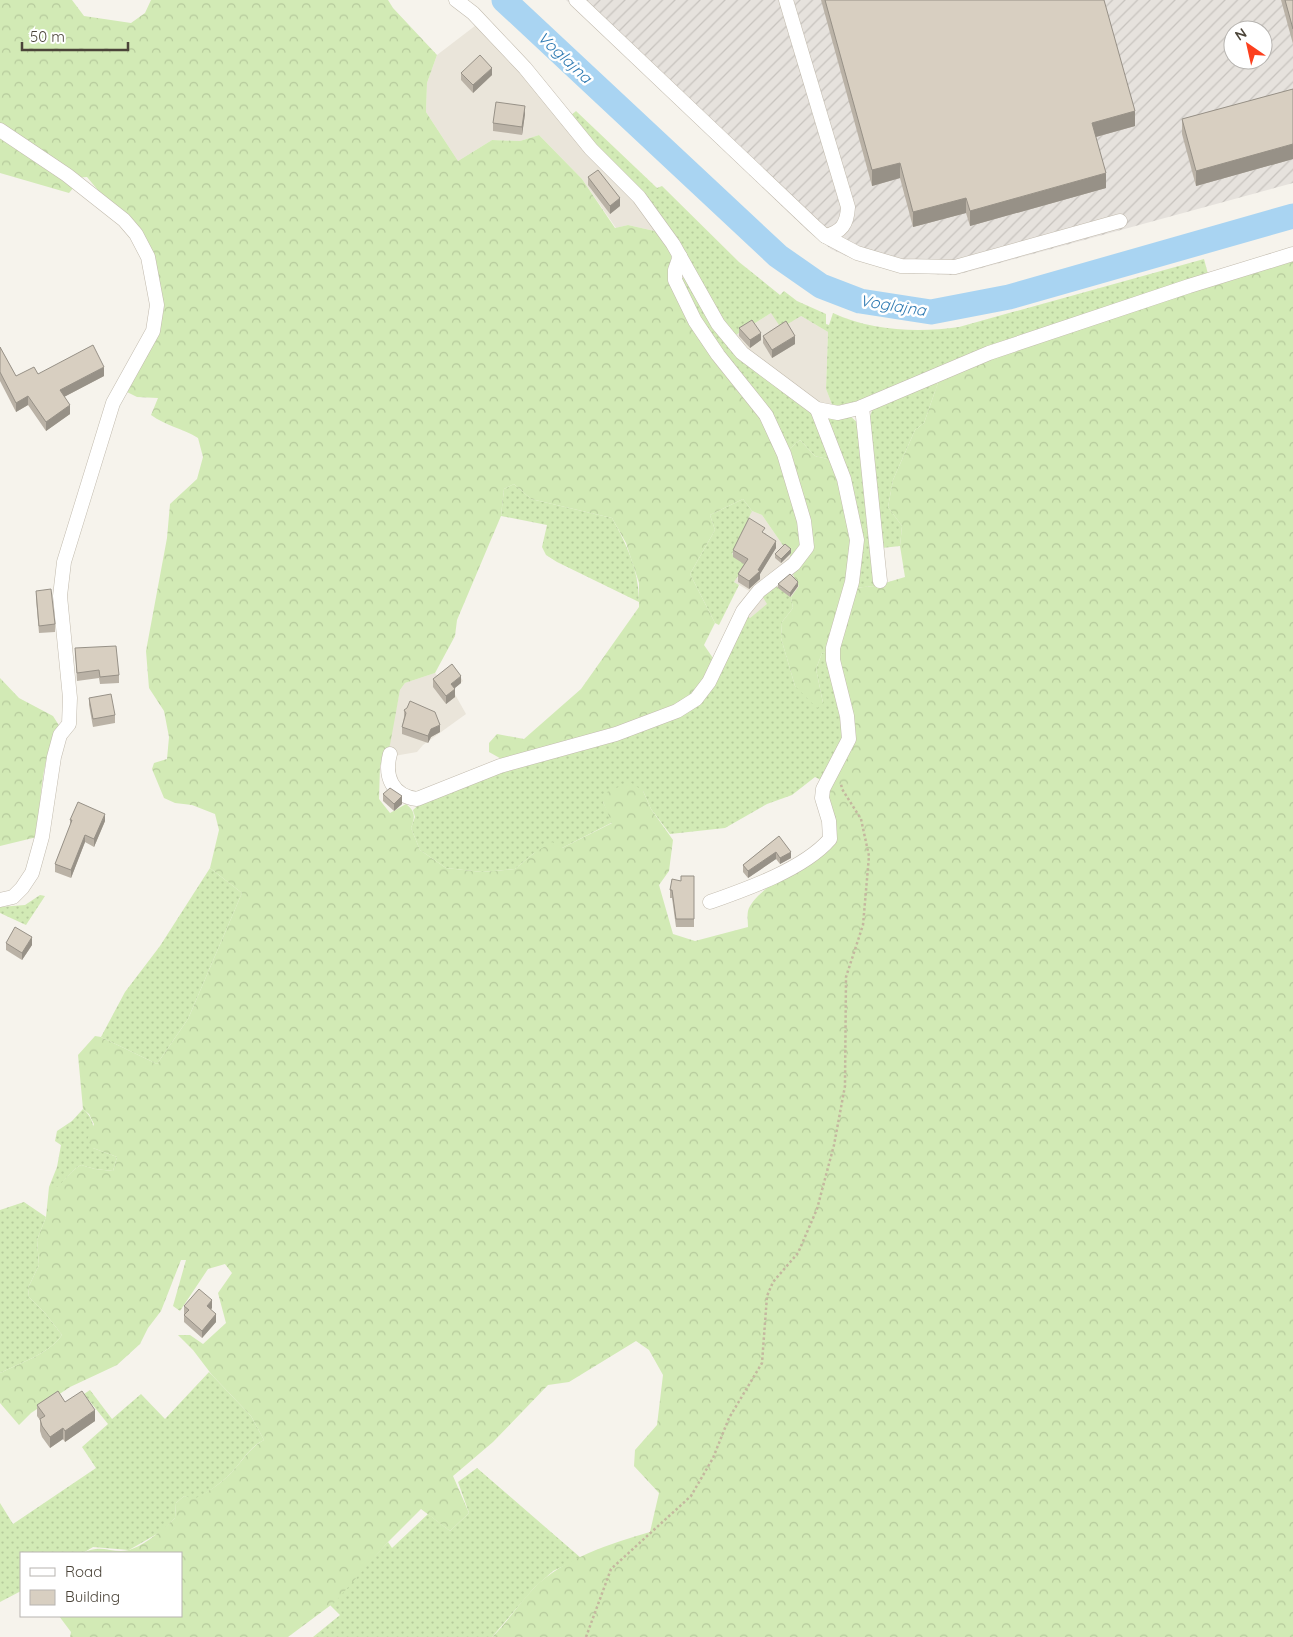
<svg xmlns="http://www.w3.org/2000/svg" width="1293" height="1637" font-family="Quicksand,sans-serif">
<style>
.residential{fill:#eae5da}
.industrial{fill:url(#industrial-furrows);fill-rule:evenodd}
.grass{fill:url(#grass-dots)}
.forest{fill:url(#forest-crowns)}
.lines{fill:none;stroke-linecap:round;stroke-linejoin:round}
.river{stroke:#a9d4f2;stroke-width:25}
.minor-casing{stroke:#c2bbae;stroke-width:15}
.path{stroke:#c4b79f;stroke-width:2.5;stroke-dasharray:2.5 2.5;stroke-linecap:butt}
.minor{stroke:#fff;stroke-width:14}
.wall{fill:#bab2a6}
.shaded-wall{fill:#979187}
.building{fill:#d8cfc1;stroke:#979187}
.labels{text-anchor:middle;stroke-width:5;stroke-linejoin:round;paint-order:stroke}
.water-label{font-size:16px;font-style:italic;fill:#2e7ab2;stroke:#fff}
</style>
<defs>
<pattern id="industrial-furrows" width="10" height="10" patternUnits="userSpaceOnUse" patternTransform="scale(1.25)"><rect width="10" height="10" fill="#e6e2dd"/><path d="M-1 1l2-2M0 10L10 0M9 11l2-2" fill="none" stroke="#c7c3be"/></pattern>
<pattern id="grass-dots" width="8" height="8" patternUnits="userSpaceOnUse" patternTransform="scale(1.25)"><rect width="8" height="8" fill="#d2eab5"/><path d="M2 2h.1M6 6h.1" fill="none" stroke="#b6ca9c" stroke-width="1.8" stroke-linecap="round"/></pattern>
<pattern id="forest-crowns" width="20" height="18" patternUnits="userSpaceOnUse" patternTransform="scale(1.25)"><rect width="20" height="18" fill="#d2eab5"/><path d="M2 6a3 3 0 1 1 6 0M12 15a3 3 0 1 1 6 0" fill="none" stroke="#b6ca9c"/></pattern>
</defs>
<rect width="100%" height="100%" fill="#f6f3ec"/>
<g class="residential">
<polygon points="484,19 659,232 628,225 616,228 582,179 539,135 520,141 492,140 458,161 426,112 427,83 437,55"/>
<polygon points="771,313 801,316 828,332 826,389 833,407 830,415 731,338"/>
<polygon points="752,511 762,515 793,560 800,586 791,597 776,586 761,595 768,604 750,618 745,615 751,592 734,582 732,554"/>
<polygon points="455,668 463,681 452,689 466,714 423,745 417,752 394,756 387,753 400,690 405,683 435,673 440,679"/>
</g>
<path class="industrial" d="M 566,0 L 1293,0 L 1293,183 L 956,275 L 902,273 L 853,259 L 831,249 L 807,230 ZM 1233,30 L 1263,30 L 1263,60 L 1233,60 Z"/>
<g class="grass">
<path d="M 576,111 L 657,188 L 662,186 L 739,262 L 780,295 L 784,291 L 797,301 L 826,314 L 826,324 L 829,325 L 833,313 C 871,331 919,333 959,327 L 1204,259 L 1208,274 L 870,399 L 833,407 L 826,389 L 828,332 L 801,316 L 781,328 L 771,313 L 731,338 L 691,273 L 568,118 Z"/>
<polygon points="681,278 686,278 714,326 811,413 836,461 815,456 800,440 787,451 720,352 679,280"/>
<polygon points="940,377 924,423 915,430 893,480 888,507 902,526 900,546 882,548 869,419 873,408"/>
<polygon points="830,415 849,415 859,424 875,586 853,588 827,419"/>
<path d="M 514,484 L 531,499 L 612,518 C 627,545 639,571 639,602 L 557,562 L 546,555 L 542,547 L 547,525 L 501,516 L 504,489 Z"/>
<polygon points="743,499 752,511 732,554 746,564 734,582 739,585 719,625 715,623 690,574 715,530 710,515"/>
<polygon points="776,586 791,597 793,608 782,622 781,638 795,686 823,703 816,669 822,653 828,651 844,709 844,740 823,781 815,777 792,795 767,804 725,828 670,834 651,809 643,791 603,802 613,822 562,848 534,853 515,869 482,872 446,868 420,850 411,828 415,817 413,810 424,800 475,778 678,715 745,615 750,618 767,604 761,594"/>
<polygon points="210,868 242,893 188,1019 157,1064 101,1037 125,992 160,946"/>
<polygon points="40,895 45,896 26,925 0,913 0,907 25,905"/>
<path d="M 83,1109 C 96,1120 94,1132 93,1148 L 117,1157 L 113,1171 L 95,1169 L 81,1165 C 71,1170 66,1180 57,1188 L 49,1187 L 57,1167 L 61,1145 L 55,1141 L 57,1131 L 72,1121 Z"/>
<path d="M 24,1202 L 46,1217 L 37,1240 L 39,1265 L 28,1288 L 29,1297 L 45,1313 L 62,1335 C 49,1354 20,1363 0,1373 L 0,1210 Z"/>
<path d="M 209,1372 L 251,1416 L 264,1440 C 249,1447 242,1462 230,1474 C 220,1484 207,1493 194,1500 L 184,1496 L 176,1503 L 175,1518 L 162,1531 L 129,1550 L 93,1547 L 83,1553 L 21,1553 L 21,1591 L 0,1602 L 0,1503 L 13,1524 L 96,1468 L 82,1447 L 108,1424 L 84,1394 L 90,1390 L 112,1419 L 141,1394 L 165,1419 Z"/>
<polygon points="477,1468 581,1558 553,1571 534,1588 492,1637 313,1637 340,1615 330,1605 388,1542 392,1548 428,1514 450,1531 469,1513 458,1482"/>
</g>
<g class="forest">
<path d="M 0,0 L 72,0 L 84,16 L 131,23 L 145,13 L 151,0 L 388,0 L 393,8 L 437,55 L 427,83 L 426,112 L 458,161 L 492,140 L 520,141 L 539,135 L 582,179 L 615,228 L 628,225 L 659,232 L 671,249 L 672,279 L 749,396 L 785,466 L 805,546 L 793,560 L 762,515 L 752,511 L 743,499 L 710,515 L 715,530 L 690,574 L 715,623 L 704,645 L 715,661 L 708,678 L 676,709 L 505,761 L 489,752 L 489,743 L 497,734 L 524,739 L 581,689 L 639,607 L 639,583 L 626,543 L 612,518 L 531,499 L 514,484 L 504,489 L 501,516 L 457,620 L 455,636 L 435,673 L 405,683 L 400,690 L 390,745 L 380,766 L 379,799 L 390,813 L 406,804 C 416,812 415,817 411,828 L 420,850 L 446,868 L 482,872 L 515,869 L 534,853 L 552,842 L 562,848 L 612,823 L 603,802 L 607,792 L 630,782 L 643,791 L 651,809 L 673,840 L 669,871 L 659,885 L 673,934 L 695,941 L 748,927 C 748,922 747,916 748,911 C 753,891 807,861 825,850 L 826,791 L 854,735 L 835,650 L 853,588 L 875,586 L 905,577 L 900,546 L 902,526 L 888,507 L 893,480 L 915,430 L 924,423 L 940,377 L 984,360 L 1293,255 L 1293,1637 L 492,1637 C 508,1622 519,1603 534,1588 C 564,1558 610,1544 650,1532 L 659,1493 L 634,1466 L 635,1450 L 657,1425 L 663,1375 L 649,1350 L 636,1341 L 569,1382 L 548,1385 L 493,1442 L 453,1476 L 469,1513 L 450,1531 L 421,1509 L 388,1542 L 335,1602 L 288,1637 L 70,1637 L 71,1632 L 59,1616 L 181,1616 L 181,1553 L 83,1553 C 101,1543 112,1554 129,1550 C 144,1546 165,1528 175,1518 L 176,1503 L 184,1496 L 194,1499 C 207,1493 220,1484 230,1474 C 242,1462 249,1448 264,1440 L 251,1416 L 212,1375 L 193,1350 L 178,1335 L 190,1335 L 203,1344 L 226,1323 L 218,1293 L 232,1273 L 225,1264 L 208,1269 L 180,1311 L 173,1306 L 186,1260 L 181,1260 L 161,1311 L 148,1328 L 140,1344 L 117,1365 L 70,1387 L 31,1413 L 19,1425 L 0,1403 L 0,1373 C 20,1363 49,1354 62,1335 L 45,1313 L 29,1297 L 28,1288 L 39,1265 L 37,1240 L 46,1217 L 49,1187 L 57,1187 C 66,1180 71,1170 81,1165 L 95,1169 L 113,1171 L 117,1157 L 93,1148 L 87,1140 L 94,1124 L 89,1114 L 83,1109 L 78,1055 L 95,1036 L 101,1037 L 157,1064 L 188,1019 L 242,893 L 210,868 L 219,830 L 215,814 L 192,805 L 175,803 L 164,798 L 152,769 L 154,763 L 167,759 L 169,737 L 164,711 L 149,688 L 146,651 L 167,538 L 170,504 L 197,479 L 203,457 L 198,438 C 182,428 166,426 151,415 L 158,398 L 137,397 L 125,391 L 157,331 L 150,253 L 87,177 L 75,178 L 0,123 Z"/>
<polygon points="0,133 74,187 69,193 0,173"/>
<polygon points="800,440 815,456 836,461 855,551 828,651 822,653 816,669 823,703 817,708 795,686 781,638 782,622 793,608 791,597 799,586 793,575 811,549 787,451"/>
<path d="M 0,678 L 19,698 L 53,716 L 60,727 C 40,758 41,801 37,837 L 0,846 Z"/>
</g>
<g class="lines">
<polyline class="river" points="504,0 778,256 821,286 860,301 931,312 1009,297 1293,216"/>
<g class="minor-casing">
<g id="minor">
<polyline points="456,0 473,13 525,68 591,149 639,197 673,244 718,324 742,353 817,409 838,413 859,408 989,353 1189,286 1293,254"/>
<polyline points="576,0 814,226 825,236 857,253 901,266 955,267 1120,221"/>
<path d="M 786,0 L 848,207 C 847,224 842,232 825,236"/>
<polyline points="0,130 67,175 124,220 136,234 148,257 157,305 153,331 113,403 64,562 60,596 70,698 69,724 60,735 54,757 42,837 32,873 22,888 13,897 0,900"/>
<polyline points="862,407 880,581"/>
<path d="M 390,754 C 384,776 392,796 417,799 L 500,766 L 616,734 L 677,711 L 696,699 L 709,682 L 743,611 L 759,591 L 794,564 L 807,547 L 804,521 L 784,454 L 766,415 L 718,355 L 695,321 L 675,280 L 675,270 L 680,256"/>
<path d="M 710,902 C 747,889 804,869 830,839 L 829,821 L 822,798 L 823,789 L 849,739 L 847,716 L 833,660 L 833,648 L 852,582 L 857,540 L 844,479 L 817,409"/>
</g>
</g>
<polyline class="path" points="586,1637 611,1569 691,1496 713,1458 729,1418 762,1363 767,1296 773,1282 798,1253 817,1209 834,1145 845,1086 846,977 863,925 869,856 861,819 842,789 841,784"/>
<use href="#minor" class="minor"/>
</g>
<g class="wall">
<polygon points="821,0 1104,0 1135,126 1096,137 1106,188 970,226 966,213 913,227 900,178 872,186"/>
<polygon points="1281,0 1293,0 1293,44"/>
<polygon points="461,73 492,75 473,93 461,80"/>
<polygon points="1293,89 1293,159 1196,186 1182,134 1182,119"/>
<polygon points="525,114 522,135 493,131 493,123"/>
<polygon points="588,177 620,206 610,214 588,185"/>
<polygon points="739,328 761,340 750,348 739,336"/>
<polygon points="763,336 795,344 772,358 763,343"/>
<polygon points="0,347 16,376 38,374 104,376 64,397 70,414 46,431 28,405 16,412 0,381"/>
<polygon points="765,533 776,548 760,574 760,579 749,589 738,582 738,574 744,564 733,557 733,550"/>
<polygon points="791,553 781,563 775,558 775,554"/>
<polygon points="778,584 798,586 790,597 778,588"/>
<polygon points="36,591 55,624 55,632 39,633 36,599"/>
<polygon points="75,648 119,675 119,683 100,684 99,678 77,681"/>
<polygon points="433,679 461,683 455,688 455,697 446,704 433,687"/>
<polygon points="89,698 115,715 115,723 93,727 89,705"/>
<polygon points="404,710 440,732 431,737 428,743 402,734 402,727 404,717"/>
<polygon points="383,794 402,804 394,811 383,801"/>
<polygon points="70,820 105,821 94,847 85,842 71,878 55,872 55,864 70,826"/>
<polygon points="779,836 791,858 780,864 776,859 748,878 743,872 743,865"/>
<polygon points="694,876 694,927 676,927 672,898 670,898 670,890 681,881"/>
<polygon points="6,943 32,945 22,960 6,950"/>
<polygon points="184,1306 212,1308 211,1309 216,1322 202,1338 184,1322"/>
<polygon points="65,1402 95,1421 65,1442 63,1439 50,1448 42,1437 40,1431 40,1420 37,1416 37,1405"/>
</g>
<g class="shaded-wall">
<polygon points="492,68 492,75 473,93 473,85"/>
<polygon points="525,106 525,114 522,135 522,127"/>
<polygon points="1135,111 1135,126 1092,138 1092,123"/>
<polygon points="1293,144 1293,159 1196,186 1196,171"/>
<polygon points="900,163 900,178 872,186 872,170"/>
<polygon points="1106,173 1106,188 970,226 970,211"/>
<polygon points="620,198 620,206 610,214 610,206"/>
<polygon points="966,198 966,213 913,227 913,212"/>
<polygon points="761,333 761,340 750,348 750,340"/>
<polygon points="795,336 795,344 772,358 772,350"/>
<polygon points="104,367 104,376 60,399 60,390"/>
<polygon points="28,396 28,405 16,412 16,403"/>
<polygon points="70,405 70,414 46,431 46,422"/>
<polygon points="776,541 776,548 760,574 760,579 749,589 749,581 758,570"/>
<polygon points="791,549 791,553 781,563 781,559"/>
<polygon points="798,582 798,586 790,597 790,593"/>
<polygon points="461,676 461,683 451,691 451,684"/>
<polygon points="455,689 455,697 446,704 446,696"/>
<polygon points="440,725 440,732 431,737 428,743 428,736 431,729"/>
<polygon points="402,796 402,804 394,811 394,804"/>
<polygon points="105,814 105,821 94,847 94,839"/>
<polygon points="85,835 85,842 71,878 71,870"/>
<polygon points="776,852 776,859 748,878 748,871"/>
<polygon points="791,852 791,858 780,864 780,858"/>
<polygon points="32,937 32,945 22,960 22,953"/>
<polygon points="212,1300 212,1308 207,1314 207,1306"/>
<polygon points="216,1314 216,1322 202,1338 202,1331"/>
<polygon points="95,1410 95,1421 65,1442 65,1431"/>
<polygon points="63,1428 63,1439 50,1448 50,1437"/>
</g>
<g class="building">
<polygon points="825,0 1104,0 1135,111 1092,123 1106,173 970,211 966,198 913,212 900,163 872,170"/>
<polygon points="1285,0 1293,0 1293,29"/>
<polygon points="480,55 492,68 473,85 461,73"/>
<polygon points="1293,89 1293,144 1196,171 1182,119"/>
<polygon points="496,102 525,106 522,127 493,123"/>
<polygon points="598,170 620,198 610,206 588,177"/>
<polygon points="752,320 761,333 750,340 739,328"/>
<polygon points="786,321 795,336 772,350 763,336"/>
<polygon points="93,345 104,367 60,390 70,405 46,422 28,396 16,403 0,372 0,347 16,376 34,367 38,374"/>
<polygon points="749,518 765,528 762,532 776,541 758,570 760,571 749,581 738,574 748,559 733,550"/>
<polygon points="785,544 791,549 781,559 775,554"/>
<polygon points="790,574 798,582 790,593 778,584"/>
<polygon points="51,589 55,624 39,626 36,591"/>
<polygon points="116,646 119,675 100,677 99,670 77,673 75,648"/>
<polygon points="452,664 461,676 451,684 455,689 446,696 433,679"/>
<polygon points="111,694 115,715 93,719 89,698"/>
<polygon points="410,701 435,712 440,725 431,729 428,736 402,727 406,713 404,710 407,708"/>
<polygon points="390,788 402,796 394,804 383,794"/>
<polygon points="78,802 105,814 94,839 85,835 71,870 55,864 72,820 70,820"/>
<polygon points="779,836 791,852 780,858 776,852 748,871 743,865"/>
<polygon points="681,876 694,876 694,919 676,919 672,890 670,890 672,879 681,881"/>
<polygon points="15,927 32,937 22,953 6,943"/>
<polygon points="199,1289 212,1300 207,1306 216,1314 202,1331 184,1315 189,1310 184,1306"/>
<polygon points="58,1391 65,1402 82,1391 95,1410 65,1431 63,1428 50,1437 42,1426 40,1419 45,1416 37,1405"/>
</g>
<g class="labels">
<g class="water-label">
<text transform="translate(565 57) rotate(43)" y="6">Voglajna</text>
<text transform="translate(893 305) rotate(9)" y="6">Voglajna</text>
</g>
</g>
<rect x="20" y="1552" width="162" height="65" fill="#ffffff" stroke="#b7b4b0"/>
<rect x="30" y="1568" width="25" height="8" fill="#ffffff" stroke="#b7b4b0"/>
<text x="65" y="1577" font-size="15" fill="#4b4439">Road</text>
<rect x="30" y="1590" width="25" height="15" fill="#d8cfc1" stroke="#b7b4b0"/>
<text x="65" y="1602" font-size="15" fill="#4b4439">Building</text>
<g transform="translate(1248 45) rotate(326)"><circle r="24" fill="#ffffff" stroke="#b7b4b0"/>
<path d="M0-4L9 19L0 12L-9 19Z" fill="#fc3f1d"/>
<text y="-8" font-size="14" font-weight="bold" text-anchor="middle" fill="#4b4439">N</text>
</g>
<path d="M22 42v8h106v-8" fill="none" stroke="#4b4439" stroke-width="2.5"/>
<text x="30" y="42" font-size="15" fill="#4b4439" stroke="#ffffff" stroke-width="4" paint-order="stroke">50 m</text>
</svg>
